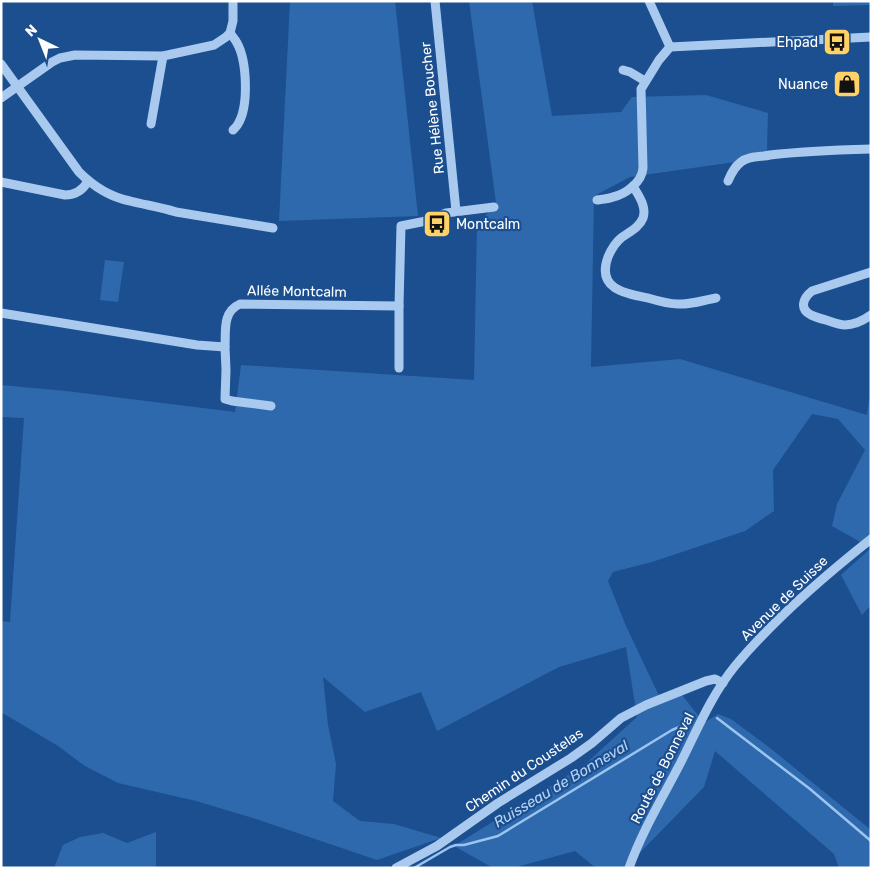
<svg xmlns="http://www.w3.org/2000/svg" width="872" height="869" font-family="Rubik,sans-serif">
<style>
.green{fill:#2e69ad}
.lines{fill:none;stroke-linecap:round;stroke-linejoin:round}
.stream{stroke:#9cc4f0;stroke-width:2.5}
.minor{stroke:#a9c9ee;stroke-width:9}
.labels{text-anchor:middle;stroke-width:4.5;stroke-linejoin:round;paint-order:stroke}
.poi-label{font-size:14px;fill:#fff;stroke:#1b4f8f;text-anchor:end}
.street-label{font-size:14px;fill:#fff;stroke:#1b4f8f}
.water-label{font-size:15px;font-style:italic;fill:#b5d3f5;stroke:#1b4f8f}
</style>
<rect width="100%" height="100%" fill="#1b4f8f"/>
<g class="green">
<polygon points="290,1 395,1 418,216 279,221"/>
<polygon points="469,1 532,1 552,116 621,112 632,97 706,95 768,113 767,151 735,162 630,177 594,196 591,367 680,359 867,415 869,400 871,398 871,548 832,526 837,504 865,450 838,419 812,414 773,470 774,511 745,531 652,562 613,572 608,581 626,626 661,700 682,695 704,723 718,714 731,719 770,748 871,830 871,868 839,868 834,854 715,751 704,787 625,868 596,868 575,851 513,868 493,868 454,846 584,765 637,717 626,647 559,667 437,731 421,692 365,712 323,677 328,725 336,764 333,801 360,821 394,824 441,838 377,860 256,819 196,801 118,783 85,766 58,746 1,712 1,621 10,622 24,418 1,417 1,385 66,391 235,412 241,365 474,380 477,226 496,203"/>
<polygon points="833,1 871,1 871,5 833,6"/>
<polygon points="105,260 124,262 118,302 100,300"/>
<polygon points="871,548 871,605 862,615 841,575"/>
<polygon points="156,832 156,868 54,868 63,845 80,837 103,833 127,843"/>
</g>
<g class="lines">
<g class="stream">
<polyline points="717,718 810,789 871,841"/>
<polyline points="414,868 450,847 456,845 464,845 498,836 672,730 689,723"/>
</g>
<g class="minor">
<polyline points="435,1 456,211"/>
<polyline points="649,1 670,47 871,37"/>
<path d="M 230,33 C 232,36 235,39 237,43 C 247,61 249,106 238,124 C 237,126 235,128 233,130"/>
<path d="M 1,64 L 79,172 C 93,186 110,197 130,201 C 145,205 161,207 176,212 L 273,228"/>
<polyline points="623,70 630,72 645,81"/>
<polyline points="1,98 52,62 60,58 75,55 163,56 214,45 226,37 230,33 233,21 233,1"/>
<polyline points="151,124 163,56"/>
<path d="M 728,181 C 731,174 734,167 741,162 C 748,156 761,157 770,155 C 804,151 837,150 871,149"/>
<path d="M 1,182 L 65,195 C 76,195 83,190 88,181"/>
<path d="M 633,186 C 638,195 647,206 643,218 C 639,228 629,232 621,238 C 615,243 611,250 608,257 C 596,289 626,294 648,298 C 658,301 668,304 678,304 C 690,305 704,300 716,298"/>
<path d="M 597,200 C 602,199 608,199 613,197 C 626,194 642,182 643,168 L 641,89 L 643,86 L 659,60 L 670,47"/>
<path d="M 871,272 L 812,291 C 803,298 799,309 811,315 C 816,317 821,319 826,320 C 832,322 839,325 845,325 C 854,325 864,320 871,315"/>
<polyline points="399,306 399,368"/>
<path d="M 1,313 L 197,345 L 225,347 C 226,331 222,312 240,304 L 399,306 L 401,226 L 426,221 L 446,213 L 494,207"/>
<polyline points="225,347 226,370 225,399 232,401 271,406"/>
<polyline points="396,868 437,846 498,803 571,758 592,743 621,718 646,705 706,681 715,679 723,683"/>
<path d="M 629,868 C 642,831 663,797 681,762 C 697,730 712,694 735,666 C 774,619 823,577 871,539"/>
</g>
</g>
<defs>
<g id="bus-square" transform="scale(1.4375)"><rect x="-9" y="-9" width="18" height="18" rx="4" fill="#ffd166" stroke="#1b4f8f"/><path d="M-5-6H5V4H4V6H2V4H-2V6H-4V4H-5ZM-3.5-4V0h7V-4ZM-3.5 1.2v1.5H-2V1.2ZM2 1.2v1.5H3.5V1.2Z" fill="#111"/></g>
<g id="shop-square" transform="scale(1.4375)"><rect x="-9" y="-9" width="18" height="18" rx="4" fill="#ffd166" stroke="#1b4f8f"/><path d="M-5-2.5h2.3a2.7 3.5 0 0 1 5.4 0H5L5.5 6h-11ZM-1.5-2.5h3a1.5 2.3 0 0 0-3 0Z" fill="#111"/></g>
</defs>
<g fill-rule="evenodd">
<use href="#bus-square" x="837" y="42"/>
<use href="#shop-square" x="847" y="84"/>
<use href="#bus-square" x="437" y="224"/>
</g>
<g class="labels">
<g class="poi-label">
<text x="818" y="47">Ehpad</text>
<text x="828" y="89">Nuance</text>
<text x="456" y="229" text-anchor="start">Montcalm</text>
</g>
<g class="street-label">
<text transform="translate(432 108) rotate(-96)" y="5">Rue Hélène Boucher</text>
<text transform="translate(297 291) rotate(1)" y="5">Allée Montcalm</text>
<text transform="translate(784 598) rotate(-44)" y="5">Avenue de Suisse</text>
<text transform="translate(662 768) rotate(-63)" y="5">Route de Bonneval</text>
<text transform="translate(524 770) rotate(-34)" y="5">Chemin du Coustelas</text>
</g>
<g class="water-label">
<text transform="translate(561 784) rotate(-31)" y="5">Ruisseau de Bonneval</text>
</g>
</g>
<rect width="872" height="869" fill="none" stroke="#ffffff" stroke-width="5"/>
<g transform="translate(40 40) rotate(317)" stroke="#1b4f8f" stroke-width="4" paint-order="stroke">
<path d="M0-4L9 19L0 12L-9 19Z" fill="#ffffff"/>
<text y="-8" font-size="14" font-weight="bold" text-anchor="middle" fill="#ffffff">N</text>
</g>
</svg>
